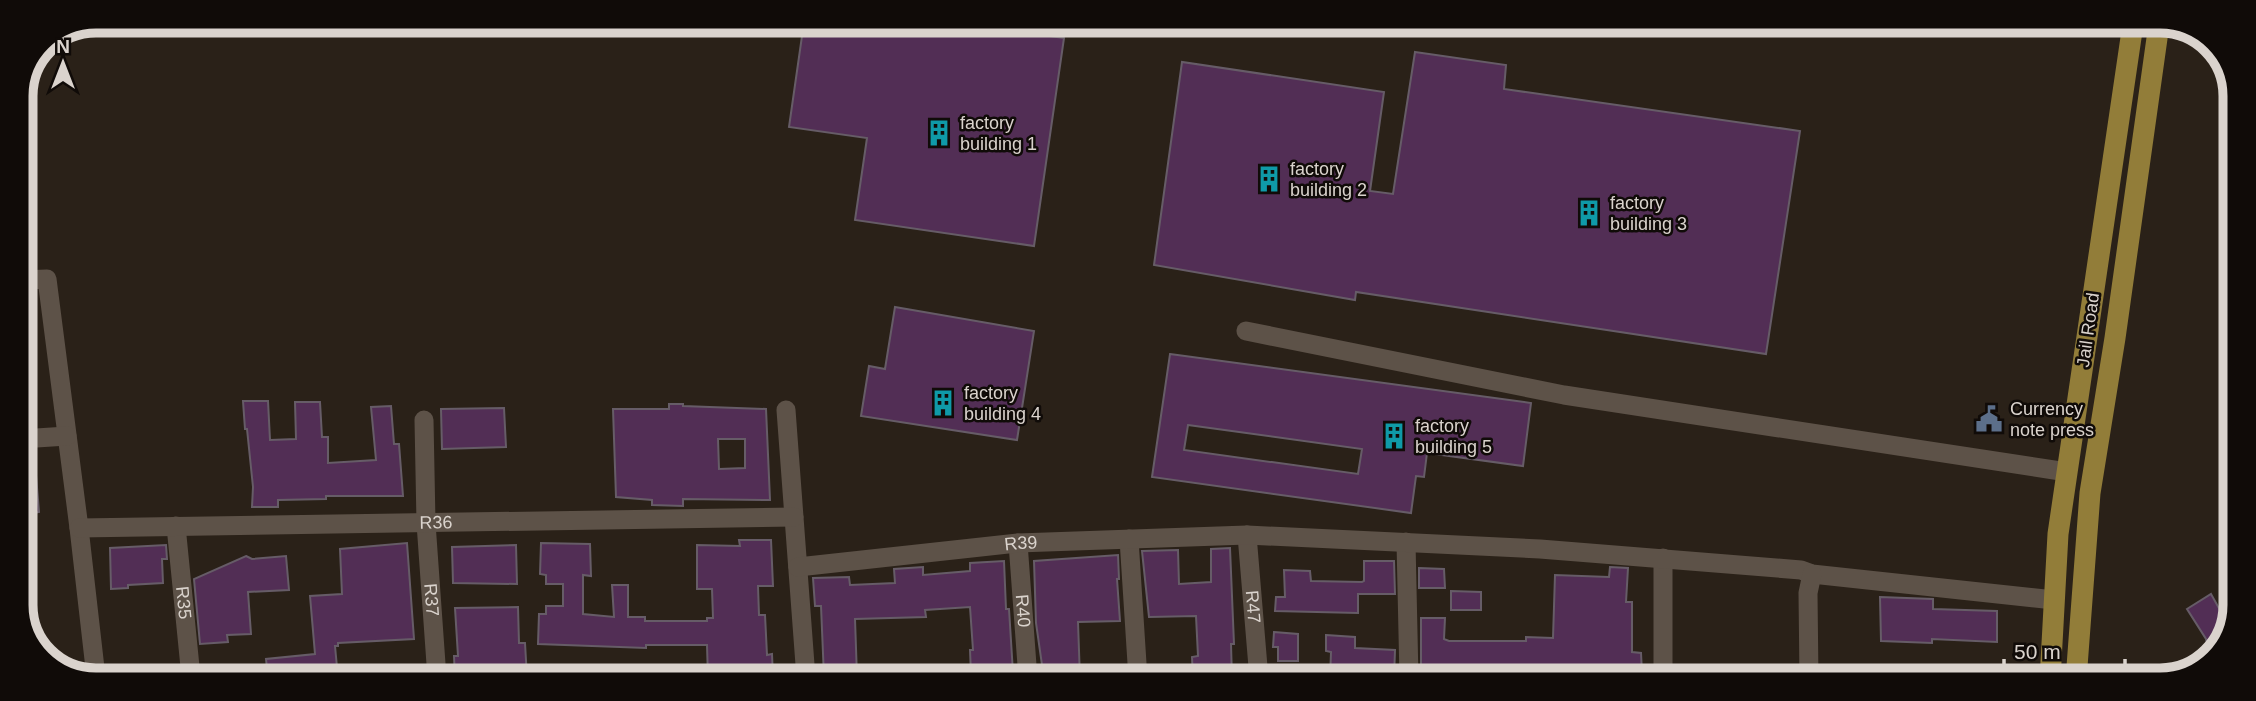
<svg xmlns="http://www.w3.org/2000/svg" width="2256" height="701" font-family="Helvetica,sans-serif">
<style>
.building{fill:#522e55;stroke:#665c67;stroke-width:2;fill-rule:evenodd}
.lines{fill:none;stroke-linecap:round;stroke-linejoin:round}
.street{stroke:#5d5248;stroke-width:19}
.primary{stroke:#927d39;stroke-width:21}
.labels{text-anchor:middle;stroke-width:5;stroke-linejoin:round;paint-order:stroke}
.poi-label{font-size:18px;fill:#dad3cd;stroke:#100b08;text-anchor:start}
.street-label{font-size:18px;fill:#dad3cd;stroke:#100b08}
.rim{fill:none;stroke:#dad3cd;stroke-width:9}
</style>
<rect width="100%" height="100%" fill="#2a2118"/>
<g class="building">
<polygon points="804,22 951,22 1064,38 1034,246 855,220 867,138 789,127"/>
<polygon points="1415,52 1506,65 1504,89 1800,131 1766,354 1356,292 1355,300 1154,265 1182,62 1384,92 1370,191 1393,194"/>
<polygon points="895,307 1034,331 1017,440 861,416 869,366 885,369"/>
<path d="M 1170,354 L 1531,403 L 1523,466 L 1427,453 L 1424,477 L 1416,476 L 1411,513 L 1152,477 ZM 1188,425 L 1362,449 L 1358,474 L 1184,450 Z"/>
<polygon points="243,401 268,401 270,440 296,439 295,402 320,402 322,437 328,437 328,463 376,460 371,407 391,406 394,444 399,444 403,496 326,496 326,499 278,500 278,507 252,507 253,487 247,429 245,429"/>
<path d="M 669,404 L 683,404 L 683,406 L 766,409 L 770,500 L 683,499 L 683,506 L 652,505 L 652,500 L 616,497 L 613,409 L 669,409 ZM 718,439 L 745,439 L 745,468 L 719,469 Z"/>
<polygon points="504,408 506,447 442,449 441,409"/>
<polygon points="35,463 39,512 34,513 34,516 21,518 21,464"/>
<polygon points="739,540 771,540 773,586 758,586 759,615 765,615 767,655 772,654 773,678 708,678 707,645 646,645 646,648 538,644 539,614 546,614 546,606 563,606 563,584 546,584 546,575 540,574 541,543 590,544 591,576 583,575 583,614 614,617 612,585 628,585 628,617 645,617 645,621 707,621 707,618 713,618 712,589 697,589 697,545 740,546"/>
<polygon points="407,543 414,639 338,643 338,646 335,646 338,678 268,678 266,659 315,654 310,596 342,594 340,549"/>
<polygon points="166,545 167,559 162,559 163,583 128,585 128,588 111,589 110,548"/>
<polygon points="516,545 517,584 453,583 452,547"/>
<polygon points="1230,548 1234,644 1231,644 1232,679 1193,679 1192,657 1198,656 1196,616 1149,617 1142,551 1178,550 1179,584 1211,582 1211,549"/>
<polygon points="1118,555 1119,579 1117,579 1120,621 1078,622 1080,679 1044,679 1036,623 1034,561"/>
<polygon points="246,556 252,559 286,556 289,590 248,592 251,634 227,635 228,642 200,644 194,579"/>
<polygon points="1004,561 1006,609 1009,609 1013,673 971,674 970,650 973,650 970,607 925,610 926,617 855,619 857,677 824,677 821,606 815,606 813,578 849,577 850,585 895,583 894,569 923,567 923,575 970,571 970,563"/>
<polygon points="1364,561 1394,561 1395,594 1358,594 1358,613 1275,611 1276,597 1285,597 1284,570 1310,571 1311,581 1362,582 1364,581"/>
<polygon points="1610,567 1628,568 1626,602 1632,602 1632,652 1641,653 1642,673 1630,672 1630,679 1421,679 1421,618 1445,618 1444,639 1449,641 1526,641 1526,637 1553,638 1555,575 1609,577"/>
<polygon points="1419,568 1444,569 1445,588 1419,588"/>
<polygon points="1451,591 1481,592 1481,610 1451,610"/>
<polygon points="2211,594 2230,628 2210,657 2206,639 2187,609"/>
<polygon points="1880,597 1933,599 1933,609 1997,611 1997,642 1932,639 1932,643 1881,641"/>
<polygon points="518,607 519,643 525,643 527,678 455,678 454,656 458,656 455,608"/>
<polygon points="1274,632 1298,634 1298,661 1278,661 1278,647 1273,647"/>
<polygon points="1326,635 1355,637 1355,648 1395,650 1394,679 1330,679 1331,652 1326,651"/>
</g>
<g class="lines">
<g class="street">
<polyline points="21,280 47,279 79,528 96,677"/>
<polyline points="1246,331 1564,395 2067,472"/>
<polyline points="786,410 806,678"/>
<path id="s1" d="M 424,420 L 426,523 L 437,678"/>
<polyline points="21,439 67,436"/>
<path id="s2" d="M 176,526 L 191,677"/>
<path id="s3" d="M 79,528 L 794,517"/>
<path id="s4" d="M 1247,535 L 1259,679"/>
<polyline points="1129,539 1138,679"/>
<polyline points="1406,542 1409,679"/>
<path id="s5" d="M 1018,543 L 1028,679"/>
<polyline points="1663,558 1663,679"/>
<path id="s6" d="M 798,567 L 1018,543 L 1247,535 L 1540,549 L 1801,570 L 1812,574 L 2054,600"/>
<polyline points="1809,680 1808,593 1812,574"/>
</g>
<g class="primary">
<polyline points="2050,680 2058,534 2133,24"/>
<polyline points="2076,680 2090,493 2115,338 2159,24"/>
</g>
</g>
<defs>
<g id="building-bare" transform="scale(2.1)"><path d="M-4-6H4V6H1V3H-1V6H-4ZM-2.5-4.3h1.7v1.8h-1.7ZM.8-4.3h1.7v1.8H.8ZM-2.5-1h1.7V.8h-1.7ZM.8-1h1.7V.8H.8Z" fill="#0f9aa8" stroke="#100b08" stroke-width="2.5" paint-order="stroke"/></g>
<g id="civic-bare" transform="scale(2.1)"><path d="M-.6-6.5H3V-4.5H.6V-3L4-1V1h2V6H-6V1h2V-1L-.6-3ZM-1.2 2.5V6h2.4V2.5Z" fill="#5c6f8a" stroke="#100b08" stroke-width="2.5" paint-order="stroke"/></g>
</defs>
<g fill-rule="evenodd">
<use href="#building-bare" x="939" y="133"/>
<use href="#building-bare" x="1269" y="179"/>
<use href="#building-bare" x="1589" y="213"/>
<use href="#building-bare" x="943" y="403"/>
<use href="#civic-bare" x="1989" y="419"/>
<use href="#building-bare" x="1394" y="436"/>
</g>
<g class="labels">
<g class="poi-label">
<text x="960" y="129">factory<tspan x="960" dy="21">building 1</tspan></text>
<text x="1290" y="175">factory<tspan x="1290" dy="21">building 2</tspan></text>
<text x="1610" y="209">factory<tspan x="1610" dy="21">building 3</tspan></text>
<text x="964" y="399">factory<tspan x="964" dy="21">building 4</tspan></text>
<text x="2010" y="415">Currency<tspan x="2010" dy="21">note press</tspan></text>
<text x="1415" y="432">factory<tspan x="1415" dy="21">building 5</tspan></text>
</g>
<g class="street-label">
<text transform="translate(2088 330) rotate(-82)" y="6">Jail Road</text>
<text dy="6" stroke="none"><textPath href="#s3" startOffset="357">R36</textPath></text>
<text dy="6" stroke="none"><textPath href="#s6" startOffset="224">R39</textPath></text>
<text dy="6" stroke="none"><textPath href="#s1" startOffset="180">R37</textPath></text>
<text dy="6" stroke="none"><textPath href="#s2" startOffset="77">R35</textPath></text>
<text dy="6" stroke="none"><textPath href="#s4" startOffset="72">R47</textPath></text>
<text dy="6" stroke="none"><textPath href="#s5" startOffset="68">R40</textPath></text>
</g>
</g>
<path d="M0 0H2256V701H0ZM96 33H2160A63 63 0 0 1 2223 96V605A63 63 0 0 1 2160 668H96A63 63 0 0 1 33 605V96A63 63 0 0 1 96 33Z" fill="#100b08" fill-rule="evenodd"/>
<path class="rim" d="M96 33H2160A63 63 0 0 1 2223 96V605A63 63 0 0 1 2160 668H96A63 63 0 0 1 33 605V96A63 63 0 0 1 96 33Z"/>
<g transform="translate(63 63)" stroke="#100b08" stroke-width="5" paint-order="stroke">
<path d="M0-5L12 26L0 18L-12 26Z" fill="#dad3cd"/>
<text y="-10" font-size="19" font-weight="bold" text-anchor="middle" fill="#dad3cd">N</text>
</g>
<path d="M2004 659v10h121v-10" fill="none" stroke="#dad3cd" stroke-width="3.5"/>
<text x="2014" y="659" font-size="21" fill="#dad3cd" stroke="#100b08" stroke-width="5" paint-order="stroke">50 m</text>
</svg>
